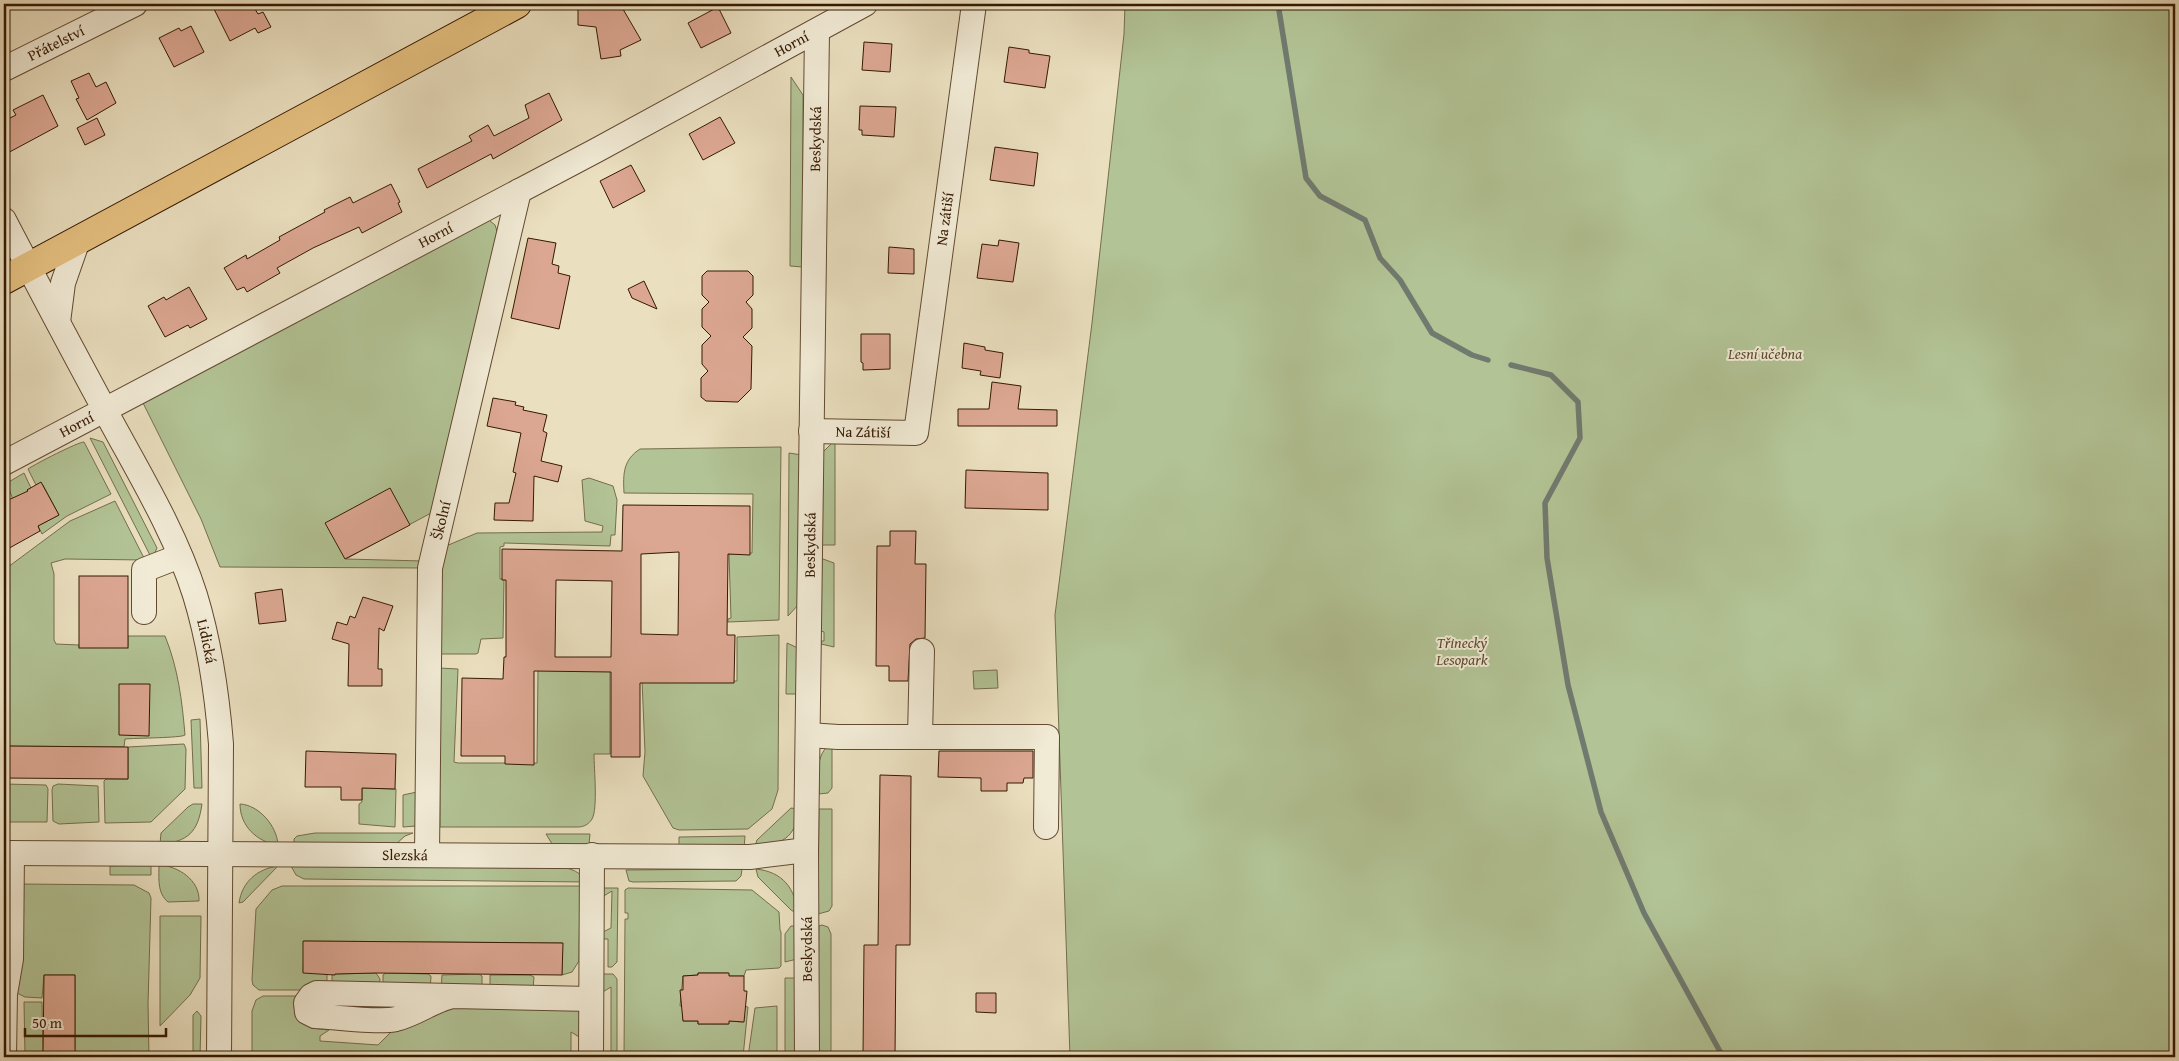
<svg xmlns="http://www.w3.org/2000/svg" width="2179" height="1061" font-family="'Gentium Book Plus',serif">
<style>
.green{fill:#b2c395;stroke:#746e4c}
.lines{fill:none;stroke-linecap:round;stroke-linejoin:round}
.stream{stroke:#717a6f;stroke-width:5.5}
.building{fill:#dca792;stroke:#351802;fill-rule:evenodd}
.minor-casing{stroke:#624a31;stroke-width:26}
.major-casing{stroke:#351802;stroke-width:30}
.minor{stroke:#f1ead5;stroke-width:24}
.major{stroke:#e5c080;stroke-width:28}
.labels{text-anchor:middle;stroke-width:4;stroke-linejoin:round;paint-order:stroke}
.street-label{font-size:15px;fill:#351802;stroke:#f1ead5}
.park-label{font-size:15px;font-style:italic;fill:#5a4b2e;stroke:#f1ead5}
</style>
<rect width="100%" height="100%" fill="#eadfbf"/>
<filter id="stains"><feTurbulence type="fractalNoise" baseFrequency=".004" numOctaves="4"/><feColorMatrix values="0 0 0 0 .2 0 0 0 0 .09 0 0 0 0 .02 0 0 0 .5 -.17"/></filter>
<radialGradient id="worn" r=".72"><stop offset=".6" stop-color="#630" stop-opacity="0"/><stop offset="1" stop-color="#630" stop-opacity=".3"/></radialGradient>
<g class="green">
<polygon points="1125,4 2175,4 2175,1057 1070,1057 1055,615 1092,323 1124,34"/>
<polygon points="791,77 803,95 803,267 790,266"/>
<polygon points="489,220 495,225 499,237 440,497 431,513 346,559 423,561 425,568 220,567 201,519 143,403"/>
<polygon points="90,438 103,442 157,548 152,559"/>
<polygon points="835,440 835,545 822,545 823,452"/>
<path d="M 84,442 L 111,494 L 67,516 L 42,534 L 38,526 L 59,515 L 43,485 L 41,483 L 36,485 L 28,469 C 35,464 78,442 84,442 Z"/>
<path d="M 781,447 L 779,620 L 728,622 L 728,619 L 731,618 L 729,554 L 752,553 L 753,494 L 624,493 C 623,474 623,460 640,449 Z"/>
<polygon points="789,453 802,455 799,604 788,616"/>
<polygon points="24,473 31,488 27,490 28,492 13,500 7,483"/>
<polygon points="589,478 613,486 617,500 615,535 611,535 610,546 504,543 504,546 500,547 500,579 504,579 503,638 481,639 478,653 476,654 438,654 442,556 446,546 477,533 602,532 603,526 585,521 582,480"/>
<path d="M 115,501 L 145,560 L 65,559 L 51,563 L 54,574 L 54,640 L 56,644 L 79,645 L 79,647 L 128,647 L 128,636 L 165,636 C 178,668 182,700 185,735 C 182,738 134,738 125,739 L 124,747 L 4,746 L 4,570 L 70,521 Z"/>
<polygon points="823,559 834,563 834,647 821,644 821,641 824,641 824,632 821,631 821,561"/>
<polygon points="779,635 778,790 772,809 748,829 679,830 673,828 643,776 645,752 642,680 737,681 737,637"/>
<polygon points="787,643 800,649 800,694 786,694"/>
<path d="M 439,668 L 458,669 L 454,762 L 458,763 L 537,763 L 538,670 L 610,671 L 610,754 L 594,754 C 594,768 598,809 592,819 C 589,824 584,827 578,827 L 440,827 Z"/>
<polygon points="997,670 998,688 974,689 973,671"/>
<polygon points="200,719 202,788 194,788 191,720"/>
<path d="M 832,743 L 832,788 L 828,793 L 819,794 C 819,776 814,754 832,743 Z"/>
<polygon points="184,744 186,749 185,789 151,822 105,823 104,781 106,779 128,779 128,747"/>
<polygon points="4,784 46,785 48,789 47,822 4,822"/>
<polygon points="58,784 98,786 99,822 59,824 53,821 52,790 53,786"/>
<polygon points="362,788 396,789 395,827 359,824 359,804 362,802"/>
<polygon points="417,792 416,826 403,827 403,795"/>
<path d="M 193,804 L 202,804 C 198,832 188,842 160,844 L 161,833 L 188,807 Z"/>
<path d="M 240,804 C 259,805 277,826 278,845 C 257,842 240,826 240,804 Z"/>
<path d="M 791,808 L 798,809 C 796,840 781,843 754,849 L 757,840 Z"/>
<polygon points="819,809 832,809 832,906 829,911 818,914"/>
<polygon points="315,833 413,833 405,836 396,844 294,845 294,839 297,836"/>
<polygon points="546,834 590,834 589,844 582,847 554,847"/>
<polygon points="745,836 744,849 679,848 679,837"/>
<polygon points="151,865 151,875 110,875 110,866"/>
<path d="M 159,865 C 178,866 200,880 199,901 L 168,902 C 157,893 159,878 159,865 Z"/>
<path d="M 278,866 L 243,902 L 239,903 C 242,882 257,869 278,866 Z"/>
<path d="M 291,866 L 567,868 C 576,871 581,873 585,882 L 304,879 L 296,875 Z"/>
<polygon points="742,869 741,876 736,881 633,882 629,881 626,870"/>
<path d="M 756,869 C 783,872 795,888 798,914 L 791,910 L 758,877 Z"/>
<polygon points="19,884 134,885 149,893 151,898 148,1004 149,1057 75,1057 75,975 44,975 42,998 25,997 13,991"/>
<polygon points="282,886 580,886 579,961 572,972 562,975 562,943 304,941 303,972 324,973 327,975 327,987 323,990 259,990 253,985 252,980 256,909 272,890"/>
<polygon points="598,888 618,888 617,962 612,967 608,967 608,939 597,939 597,935 611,928 612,891 597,900"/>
<polygon points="628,888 752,890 779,912 780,930 781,932 781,966 779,968 746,970 744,976 729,976 728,973 698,973 698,975 683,976 680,1006 683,1006 683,1021 698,1021 698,1024 728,1024 729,1021 743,1022 744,1006 748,1007 743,1057 624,1057 625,919 628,919 628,913 625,913 625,890"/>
<polygon points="160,916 201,916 200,978 190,995 160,1026"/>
<polygon points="822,925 828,927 831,934 831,1057 817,1057 819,926"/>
<polygon points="791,926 798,926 797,959 785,962 785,934"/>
<polygon points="376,973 380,979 379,987 332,989 332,975 335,974"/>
<polygon points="386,973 428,974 431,976 430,991 383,987 383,975"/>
<polygon points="479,974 482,976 482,989 441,992 442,975"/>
<polygon points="597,974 613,974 617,979 617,1057 611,1057 611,987 596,996"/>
<polygon points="490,975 530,975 534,977 533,989 490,992"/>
<polygon points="785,978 802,978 797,1057 785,1057"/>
<polygon points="263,996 302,996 302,1021 311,1028 329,1030 320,1036 320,1041 378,1045 392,1031 431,1007 565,1003 581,1012 584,1040 571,1032 571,1057 252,1057 252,1011 256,1000"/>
<polygon points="24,1002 42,1002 43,1055 25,1055"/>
<polygon points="777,1006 777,1057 748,1057 755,1008"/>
<polygon points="197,1011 201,1016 200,1057 193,1057 193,1015"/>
</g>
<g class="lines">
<g class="stream">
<polyline points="1278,4 1306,178 1320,196 1365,220 1380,258 1400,280 1432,333 1472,355 1488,360"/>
<polyline points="1511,365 1551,375 1578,402 1580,438 1545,503 1547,558 1568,685 1601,812 1644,913 1723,1057"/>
</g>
</g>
<g class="building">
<polygon points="224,4 252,4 258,14 263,12 271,27 258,33 255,28 230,41 214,9"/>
<polygon points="578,4 620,4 641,40 620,50 621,56 601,59 596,27 578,25"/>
<polygon points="718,7 731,33 701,48 688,23"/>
<polygon points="191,26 204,52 174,67 159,38 179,28 181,31"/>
<polygon points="864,42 892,44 890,72 862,70"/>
<polygon points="1009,47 1029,50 1029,53 1050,56 1045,88 1004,82"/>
<polygon points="89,73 96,87 106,82 116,103 87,120 76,99 79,98 71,81"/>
<polygon points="549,93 562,120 493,159 491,154 427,188 418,169 472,141 469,136 488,125 494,136 529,118 525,105"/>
<polygon points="43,95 58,126 4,155 4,121 16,115 13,110"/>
<polygon points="860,106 896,107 894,137 862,135 862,130 859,130"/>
<polygon points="720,117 735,143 703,160 689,134"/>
<polygon points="97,118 105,135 85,145 77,128"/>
<polygon points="995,147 1038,153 1034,186 990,180"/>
<polygon points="631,165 645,191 613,208 600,181"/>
<polygon points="391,184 400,202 398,203 402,212 362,233 359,227 313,248 277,268 280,273 247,292 244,287 237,290 224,268 246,255 247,259 280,240 279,237 325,212 324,210 350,197 353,203"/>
<polygon points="528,238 556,243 552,264 559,266 558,273 570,276 559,329 511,318"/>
<polygon points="999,240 1019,243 1013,282 977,278 982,244 998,246"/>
<polygon points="889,247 914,249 914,274 888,273"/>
<polygon points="707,271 748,271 753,276 753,295 746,302 752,309 752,328 743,337 752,346 751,389 738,402 706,401 701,397 701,378 708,371 702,364 702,345 711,336 702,327 702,309 709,302 702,295 702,276"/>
<polygon points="644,281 657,309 632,298 628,289"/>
<polygon points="189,287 207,319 190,328 188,325 165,337 148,306 164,297 166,300"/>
<polygon points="861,334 890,334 890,369 863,370 863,363 861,362"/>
<polygon points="964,343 985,347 985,350 1003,353 1000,378 980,375 981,371 962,368"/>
<polygon points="992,382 1021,386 1018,409 1057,410 1057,426 958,426 958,409 989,409"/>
<polygon points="493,398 516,402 515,405 524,407 523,410 547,415 543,431 547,433 541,461 562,466 558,482 534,476 533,521 494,520 495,503 509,503 516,473 513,472 521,433 487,426"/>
<polygon points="966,470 1048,473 1048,510 965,508"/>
<polygon points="41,482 59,515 38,526 40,531 4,551 4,502 28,491 27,490"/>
<polygon points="390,488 410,525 345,559 325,523"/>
<path d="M 623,505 L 750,506 L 750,555 L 728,554 L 727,635 L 735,635 L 734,683 L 640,683 L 640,757 L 611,757 L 611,672 L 534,671 L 534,765 L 505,764 L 505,756 L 461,756 L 462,678 L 503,679 L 504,657 L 506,657 L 506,580 L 502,580 L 502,549 L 622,551 ZM 679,552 L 678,635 L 641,634 L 641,554 ZM 556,580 L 612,581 L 611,657 L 555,657 Z"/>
<polygon points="890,531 916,531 915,564 926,564 925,638 916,639 910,644 908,681 889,681 889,666 876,666 877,546 890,546"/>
<rect x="79" y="576" width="49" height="72"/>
<polygon points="282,589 286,621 259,624 255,593"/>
<polygon points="363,597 393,606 384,631 379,628 378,669 382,669 382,686 348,686 349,644 332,639 337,622 347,625 350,616 355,618"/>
<polygon points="119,684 150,684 149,736 119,735"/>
<polygon points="4,746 128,747 128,779 4,778"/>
<polygon points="306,751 396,754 395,789 362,788 362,800 341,800 341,787 305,787"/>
<polygon points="939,751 1033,751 1033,778 1024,778 1023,783 1007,783 1007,791 981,791 981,778 938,777"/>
<polygon points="880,775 911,776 910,945 896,945 895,1057 863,1056 864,945 878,945"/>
<polygon points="303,941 563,943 562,975 376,973 335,974 335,975 303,973"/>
<polygon points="698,973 729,973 729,976 744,976 744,991 747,991 744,1022 729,1021 729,1024 698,1024 698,1021 683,1021 680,990 683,990 683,976 698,975"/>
<polygon points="44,975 75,975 75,1057 43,1057"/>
<polygon points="976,993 996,993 996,1013 976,1012"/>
</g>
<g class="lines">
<g class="minor-casing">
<g id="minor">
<path id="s1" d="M 4,69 L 135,4"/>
<path id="s2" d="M 4,220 C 40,289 76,357 113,425 C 143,480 176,535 195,595 C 210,644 217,694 221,744 L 219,1057"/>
<polyline points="58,322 63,283 78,240"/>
<path id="s3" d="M 811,431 L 916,433 L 974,4"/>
<path id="s4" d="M 4,463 L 597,150 L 865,4"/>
<polyline points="144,612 144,570 180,556"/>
<polyline points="808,735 838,737 1047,737 1046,827"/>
<polyline points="920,736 922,651"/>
<path id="s5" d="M 4,853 L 750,857 L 806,850"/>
<path id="s6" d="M 427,855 L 430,568 L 519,191"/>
<path d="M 449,997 C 431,1002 415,1014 396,1019 C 379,1023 335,1017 315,1016 L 307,1012 L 306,1003 L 311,996 L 317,993 L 591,999"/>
<polyline points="4,1057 5,994 11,959 12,853"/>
<polyline points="591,1057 592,855"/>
<path id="s7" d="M 807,1057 L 806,850 L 817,31"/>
</g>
</g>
<g class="major-casing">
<polyline id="major" points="4,280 517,4"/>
</g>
<use href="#minor" class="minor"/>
<use href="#major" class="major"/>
</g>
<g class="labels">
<g class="street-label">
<text dy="5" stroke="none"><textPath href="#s1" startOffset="58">Přátelství</textPath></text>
<text dy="5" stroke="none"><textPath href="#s4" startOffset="892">Horní</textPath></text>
<text dy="5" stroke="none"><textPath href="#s7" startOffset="918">Beskydská</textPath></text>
<text dy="5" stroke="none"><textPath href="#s3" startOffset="321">Na zátiší</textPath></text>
<text dy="5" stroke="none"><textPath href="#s4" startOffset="488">Horní</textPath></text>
<text dy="5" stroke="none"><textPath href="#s4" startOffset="82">Horní</textPath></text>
<text dy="5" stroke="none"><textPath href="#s3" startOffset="52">Na Zátiší</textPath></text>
<text dy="5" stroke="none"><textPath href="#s6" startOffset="336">Školní</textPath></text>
<text dy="5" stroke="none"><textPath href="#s7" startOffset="512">Beskydská</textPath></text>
<text dy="5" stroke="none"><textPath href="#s2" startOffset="469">Lidická</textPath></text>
<text dy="5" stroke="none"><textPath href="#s5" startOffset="401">Slezská</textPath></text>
<text transform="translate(807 949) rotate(-90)" y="5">Beskydská</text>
</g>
<g class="park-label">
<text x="1765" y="359">Lesní učebna</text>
<text x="1462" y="648">Třinecký<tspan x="1462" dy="17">Lesopark</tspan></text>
</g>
</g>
<rect width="2179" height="1061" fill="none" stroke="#eadfbf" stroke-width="20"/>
<rect x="5" y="5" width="2169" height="1051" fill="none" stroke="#351802" stroke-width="2.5"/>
<rect x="10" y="10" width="2159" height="1041" fill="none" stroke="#351802"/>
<path d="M25 1028v8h141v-8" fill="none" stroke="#351802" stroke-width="2.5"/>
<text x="32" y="1028" font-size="15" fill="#351802" stroke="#f1ead5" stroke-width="4" paint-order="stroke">50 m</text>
<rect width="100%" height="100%" filter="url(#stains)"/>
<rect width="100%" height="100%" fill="url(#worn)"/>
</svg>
